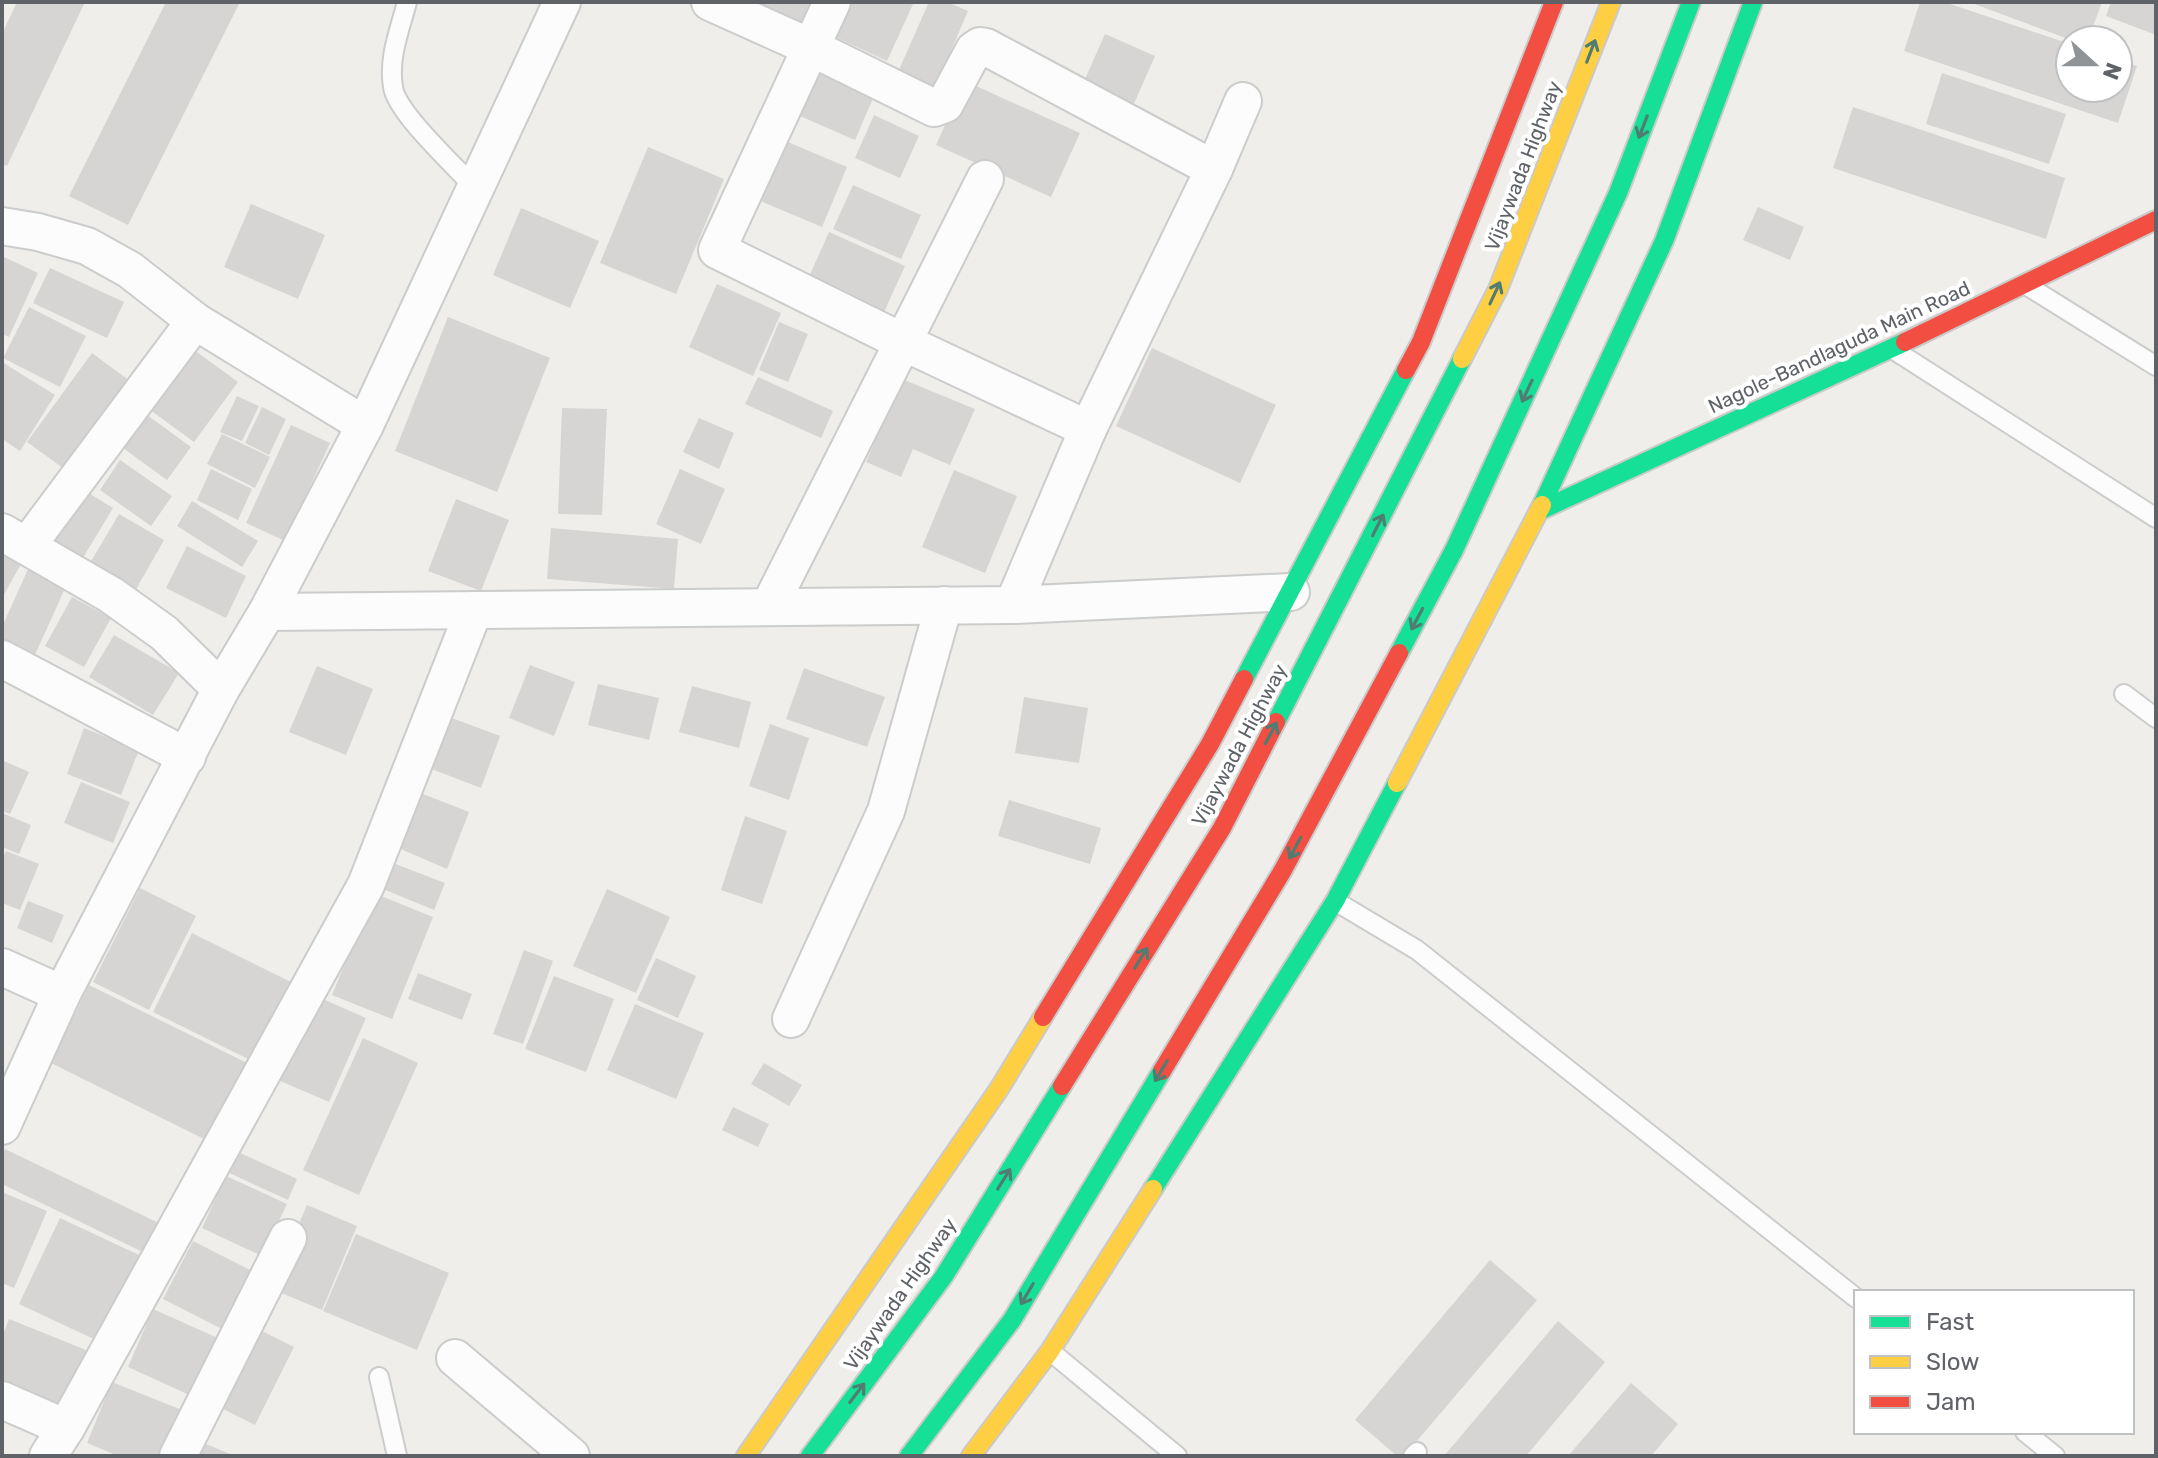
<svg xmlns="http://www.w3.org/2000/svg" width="2158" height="1458" font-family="Rubik,sans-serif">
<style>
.building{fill:#d6d5d3}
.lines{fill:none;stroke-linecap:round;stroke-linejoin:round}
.lane-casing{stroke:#cbcccc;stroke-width:22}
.street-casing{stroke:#cbcccc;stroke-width:40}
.fast-casing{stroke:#cacacb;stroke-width:22}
.slow-casing{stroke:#cacacb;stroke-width:22}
.jam-casing{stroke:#cacacb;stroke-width:22}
.lane{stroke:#fdfcfc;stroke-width:18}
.street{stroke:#fdfcfc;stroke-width:36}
.fast{stroke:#16e098;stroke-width:18}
.slow{stroke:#ffcf43;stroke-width:18}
.jam{stroke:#f24e42;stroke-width:18}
.oneway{stroke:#507c72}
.labels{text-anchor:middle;stroke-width:8;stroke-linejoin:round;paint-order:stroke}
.street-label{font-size:20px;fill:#5f6368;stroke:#fff}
</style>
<rect width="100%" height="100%" fill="#efeeea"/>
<g class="building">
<polygon points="17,2 85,2 7,166 2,164 2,34"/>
<polygon points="166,2 240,2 128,225 69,196"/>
<polygon points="748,2 810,2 801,24"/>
<polygon points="843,2 914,2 887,61 829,34"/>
<polygon points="929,2 947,2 968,11 934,90 897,74"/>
<polygon points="1920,2 1944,2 2070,44 2070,88 2118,88 2118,60 2137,66 2118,123 1904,51"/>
<polygon points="1969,2 2102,2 2088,40 2071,40"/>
<polygon points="2111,2 2156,2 2156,35 2106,16"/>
<polygon points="1105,34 1155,56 1132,108 1082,86"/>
<polygon points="819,73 874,96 855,140 800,116"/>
<polygon points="1942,73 2066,114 2049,164 1926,124"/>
<polygon points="965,81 1080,133 1051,197 936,145"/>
<polygon points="1853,107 2065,178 2046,239 1833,168"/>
<polygon points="874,115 919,136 900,178 855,158"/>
<polygon points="776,137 847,167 822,227 751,197"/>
<polygon points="648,147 724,179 676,294 600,263"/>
<polygon points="853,185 921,215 901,259 833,229"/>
<polygon points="251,204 325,235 298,299 224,267"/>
<polygon points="1758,207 1804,227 1790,260 1743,240"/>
<polygon points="521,208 599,241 570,308 493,275"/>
<polygon points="829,232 905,266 880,321 804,288"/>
<polygon points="2,256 38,273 9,337 2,334"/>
<polygon points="50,268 124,302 107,338 33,303"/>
<polygon points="717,284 781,313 753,376 689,347"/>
<polygon points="29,307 86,336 60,387 3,358"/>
<polygon points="448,317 550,358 497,492 395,451"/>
<polygon points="779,322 808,334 788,382 759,370"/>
<polygon points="186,344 238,382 194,442 142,404"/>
<polygon points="1152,348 1276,405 1240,483 1116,426"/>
<polygon points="92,353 134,384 70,473 27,442"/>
<polygon points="2,362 55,395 20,451 2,439"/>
<polygon points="758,377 833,411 821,438 745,404"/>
<polygon points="902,379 975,409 950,465 913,449 901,477 866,462"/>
<polygon points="237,396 259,406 242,441 220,432"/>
<polygon points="262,407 286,419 269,455 245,443"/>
<polygon points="562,408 607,409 602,515 558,514"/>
<polygon points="147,415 191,447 167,480 123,448"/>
<polygon points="699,418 734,433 719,469 683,452"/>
<polygon points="291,425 330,443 285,541 246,523"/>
<polygon points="222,434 270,457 255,488 207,464"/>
<polygon points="120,460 172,496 151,526 100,490"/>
<polygon points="211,469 252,489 238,520 197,500"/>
<polygon points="680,469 725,489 701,544 656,524"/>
<polygon points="954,470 1017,496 985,573 922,547"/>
<polygon points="82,489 113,508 78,566 48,547"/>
<polygon points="456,499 509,520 481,591 428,571"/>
<polygon points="192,501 258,541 242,567 177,526"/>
<polygon points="119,514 164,540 130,600 84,573"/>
<polygon points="551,528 678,539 674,589 547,579"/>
<polygon points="2,544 25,557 2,598"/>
<polygon points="187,546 246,576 226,618 166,588"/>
<polygon points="29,567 67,584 34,657 2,642 2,627"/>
<polygon points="72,597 111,618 84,667 45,646"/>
<polygon points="114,635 179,673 153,715 89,677"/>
<polygon points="530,665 575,682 554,736 509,718"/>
<polygon points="317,666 373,689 346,755 289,732"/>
<polygon points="804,668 885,697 867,747 786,719"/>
<polygon points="598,684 659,698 649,740 588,725"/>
<polygon points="692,686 751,702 739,748 679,732"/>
<polygon points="1024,697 1088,708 1079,763 1015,753"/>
<polygon points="449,717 500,736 481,788 429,768"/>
<polygon points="770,724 809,738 789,800 749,786"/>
<polygon points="84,728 139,750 121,795 67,774"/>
<polygon points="2,760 29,772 10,814 2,811"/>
<polygon points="81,782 130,802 113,843 64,823"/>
<polygon points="418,792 469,812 447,869 396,847"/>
<polygon points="1009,800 1101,828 1090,864 998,836"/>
<polygon points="2,813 31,825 19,854 2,847"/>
<polygon points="745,816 787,831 762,904 721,890"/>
<polygon points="6,851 39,864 20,910 2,903 2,860"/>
<polygon points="393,863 445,883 434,910 383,889"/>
<polygon points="140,888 196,916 149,1010 93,982"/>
<polygon points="607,889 670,917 636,993 573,966"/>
<polygon points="374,893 433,917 392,1019 332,995"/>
<polygon points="28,901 64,915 52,943 17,928"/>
<polygon points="192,933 291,982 252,1061 153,1012"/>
<polygon points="524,950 553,961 523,1044 493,1034"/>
<polygon points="656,958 696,976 678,1018 637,1000"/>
<polygon points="418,973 472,994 462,1020 408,999"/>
<polygon points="554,976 614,999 586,1072 525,1049"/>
<polygon points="89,985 249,1064 210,1142 51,1063"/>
<polygon points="309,993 366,1018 329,1102 271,1077"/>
<polygon points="635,1004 704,1033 676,1099 607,1070"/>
<polygon points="363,1038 418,1063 359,1195 303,1170"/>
<polygon points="764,1063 802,1085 789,1106 751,1084"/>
<polygon points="733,1107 769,1124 758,1147 722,1130"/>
<polygon points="5,1149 165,1226 151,1256 2,1184 2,1156"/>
<polygon points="236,1151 297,1179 288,1200 227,1172"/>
<polygon points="226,1176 287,1204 262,1256 202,1228"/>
<polygon points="2,1192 47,1211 14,1288 2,1283"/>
<polygon points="307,1205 357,1226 322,1310 272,1289"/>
<polygon points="60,1218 139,1255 98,1341 19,1304"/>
<polygon points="356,1234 449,1273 417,1350 323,1311"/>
<polygon points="193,1241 258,1274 228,1332 163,1299"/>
<polygon points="1490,1260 1537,1300 1404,1456 1397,1456 1355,1420"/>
<polygon points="153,1309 220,1339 194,1397 128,1367"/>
<polygon points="9,1319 86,1350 63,1409 2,1385 2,1337"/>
<polygon points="1558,1321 1605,1362 1526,1456 1444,1456"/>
<polygon points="250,1325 294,1347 255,1425 211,1403"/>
<polygon points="112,1382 182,1410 164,1456 118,1456 87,1443"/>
<polygon points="1631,1383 1678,1424 1651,1456 1568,1456"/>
<polygon points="194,1439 235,1456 187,1456"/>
</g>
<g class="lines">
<g class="lane-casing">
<g id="lane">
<path d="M 407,2 C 400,29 388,58 393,87 C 396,112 455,166 474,187"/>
<polyline points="2026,285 2156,366"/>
<polyline points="1894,350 2156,518"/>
<polyline points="2124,694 2156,718"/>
<polyline points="1335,901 1417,950 1856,1298"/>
<polyline points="1050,1351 1177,1456"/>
<polyline points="379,1377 397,1456"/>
<polyline points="2025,1432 2055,1456"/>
<polyline points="1413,1456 1417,1452"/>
</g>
</g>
<g class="street-casing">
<g id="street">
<polyline points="710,2 810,47 934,108 945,104 974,50 980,46 986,47 1214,169"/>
<polyline points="985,179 903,342 1088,429"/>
<polyline points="2,226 38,232 87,246 130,270 195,321 365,425"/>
<polyline points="2,532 111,595 164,633 221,689"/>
<polyline points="27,546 195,321"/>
<polyline points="1013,605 1088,429 1214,169 1243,101"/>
<polyline points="769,607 903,342 717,250 832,2"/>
<polyline points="267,612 1013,605 1291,592"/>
<polyline points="2,659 187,757"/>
<polyline points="2,967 62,994"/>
<polyline points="791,1019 886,811 944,605"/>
<polyline points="2,1126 62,994 221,689 267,612 365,425 562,2"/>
<polyline points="455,1358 571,1456"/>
<polyline points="2,1400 66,1428 48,1456"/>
<polyline points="66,1428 366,885 474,610"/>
<polyline points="178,1456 288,1238"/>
</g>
</g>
<g class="fast-casing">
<g id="fast">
<polyline points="1542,505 1664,241 1753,2"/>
<polyline points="1539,511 1905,342"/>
<polyline points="1399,653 1454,550 1618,193 1691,2"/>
<polyline points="1244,679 1406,370"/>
<polyline points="1276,722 1462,359"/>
<polyline points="1153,1189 1335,901 1397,783"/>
<polyline points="810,1456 944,1276 1062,1086"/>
<polyline points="909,1456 1012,1320 1162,1071"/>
</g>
</g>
<g class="slow-casing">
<g id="slow">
<polyline points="1462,359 1498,289 1611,2"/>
<polyline points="1397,783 1542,505"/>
<polyline points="746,1456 999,1089 1043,1017"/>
<polyline points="971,1456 1050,1351 1153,1189"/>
</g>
</g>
<g class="jam-casing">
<g id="jam">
<polyline points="1905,342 2156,220"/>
<polyline points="1406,370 1421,342 1554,2"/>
<polyline points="1043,1017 1210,744 1244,679"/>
<polyline points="1162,1071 1283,870 1399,653"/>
<polyline points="1062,1086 1222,828 1276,722"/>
</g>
</g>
<use href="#lane" class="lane"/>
<use href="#street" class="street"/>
<use href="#fast" class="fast"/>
<use href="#slow" class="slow"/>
<use href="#jam" class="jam"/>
</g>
<defs><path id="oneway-shaft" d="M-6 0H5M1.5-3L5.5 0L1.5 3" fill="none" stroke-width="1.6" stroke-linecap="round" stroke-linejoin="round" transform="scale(2)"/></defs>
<g class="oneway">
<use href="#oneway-shaft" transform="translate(1591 51) rotate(-69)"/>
<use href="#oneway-shaft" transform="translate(1643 127) rotate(111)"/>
<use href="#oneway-shaft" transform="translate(1495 293) rotate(-65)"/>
<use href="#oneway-shaft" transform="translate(1527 391) rotate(115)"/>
<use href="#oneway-shaft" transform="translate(1378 525) rotate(-63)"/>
<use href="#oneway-shaft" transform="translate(1417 619) rotate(118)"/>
<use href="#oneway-shaft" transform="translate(1271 733) rotate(-62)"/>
<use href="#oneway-shaft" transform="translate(1295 848) rotate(118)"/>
<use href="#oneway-shaft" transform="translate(1141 958) rotate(-58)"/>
<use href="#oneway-shaft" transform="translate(1161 1071) rotate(121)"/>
<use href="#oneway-shaft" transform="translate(1004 1179) rotate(-58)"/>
<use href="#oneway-shaft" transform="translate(1027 1294) rotate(121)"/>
<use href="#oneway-shaft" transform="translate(857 1393) rotate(-53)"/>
</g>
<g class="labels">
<g class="street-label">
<text transform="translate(1523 166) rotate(-69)" y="7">Vijaywada Highway</text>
<text transform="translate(1839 347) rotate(-25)" y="7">Nagole-Bandlaguda Main Road</text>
<text transform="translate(1239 745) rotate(-62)" y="7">Vijaywada Highway</text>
<text transform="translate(900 1294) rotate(-55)" y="7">Vijaywada Highway</text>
</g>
</g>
<rect width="2158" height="1458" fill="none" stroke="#5f6368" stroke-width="8"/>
<rect x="1854" y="1290" width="280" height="144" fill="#ffffff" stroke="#bfc1c3" stroke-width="2"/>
<rect x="1870" y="1316" width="40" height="12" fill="#16e098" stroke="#bfc1c3" stroke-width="2"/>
<text x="1926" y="1330" font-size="24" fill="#5f6368">Fast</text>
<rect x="1870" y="1356" width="40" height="12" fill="#ffcf43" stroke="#bfc1c3" stroke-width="2"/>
<text x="1926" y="1370" font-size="24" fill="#5f6368">Slow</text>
<rect x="1870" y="1396" width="40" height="12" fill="#f24e42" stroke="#bfc1c3" stroke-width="2"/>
<text x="1926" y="1410" font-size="24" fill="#5f6368">Jam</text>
<g transform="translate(2094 64) rotate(111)"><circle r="38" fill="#ffffff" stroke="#bfc1c3" stroke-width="2"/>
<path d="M0-6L14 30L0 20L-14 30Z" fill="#919496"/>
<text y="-12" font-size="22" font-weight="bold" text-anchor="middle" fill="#5f6368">N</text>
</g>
</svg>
